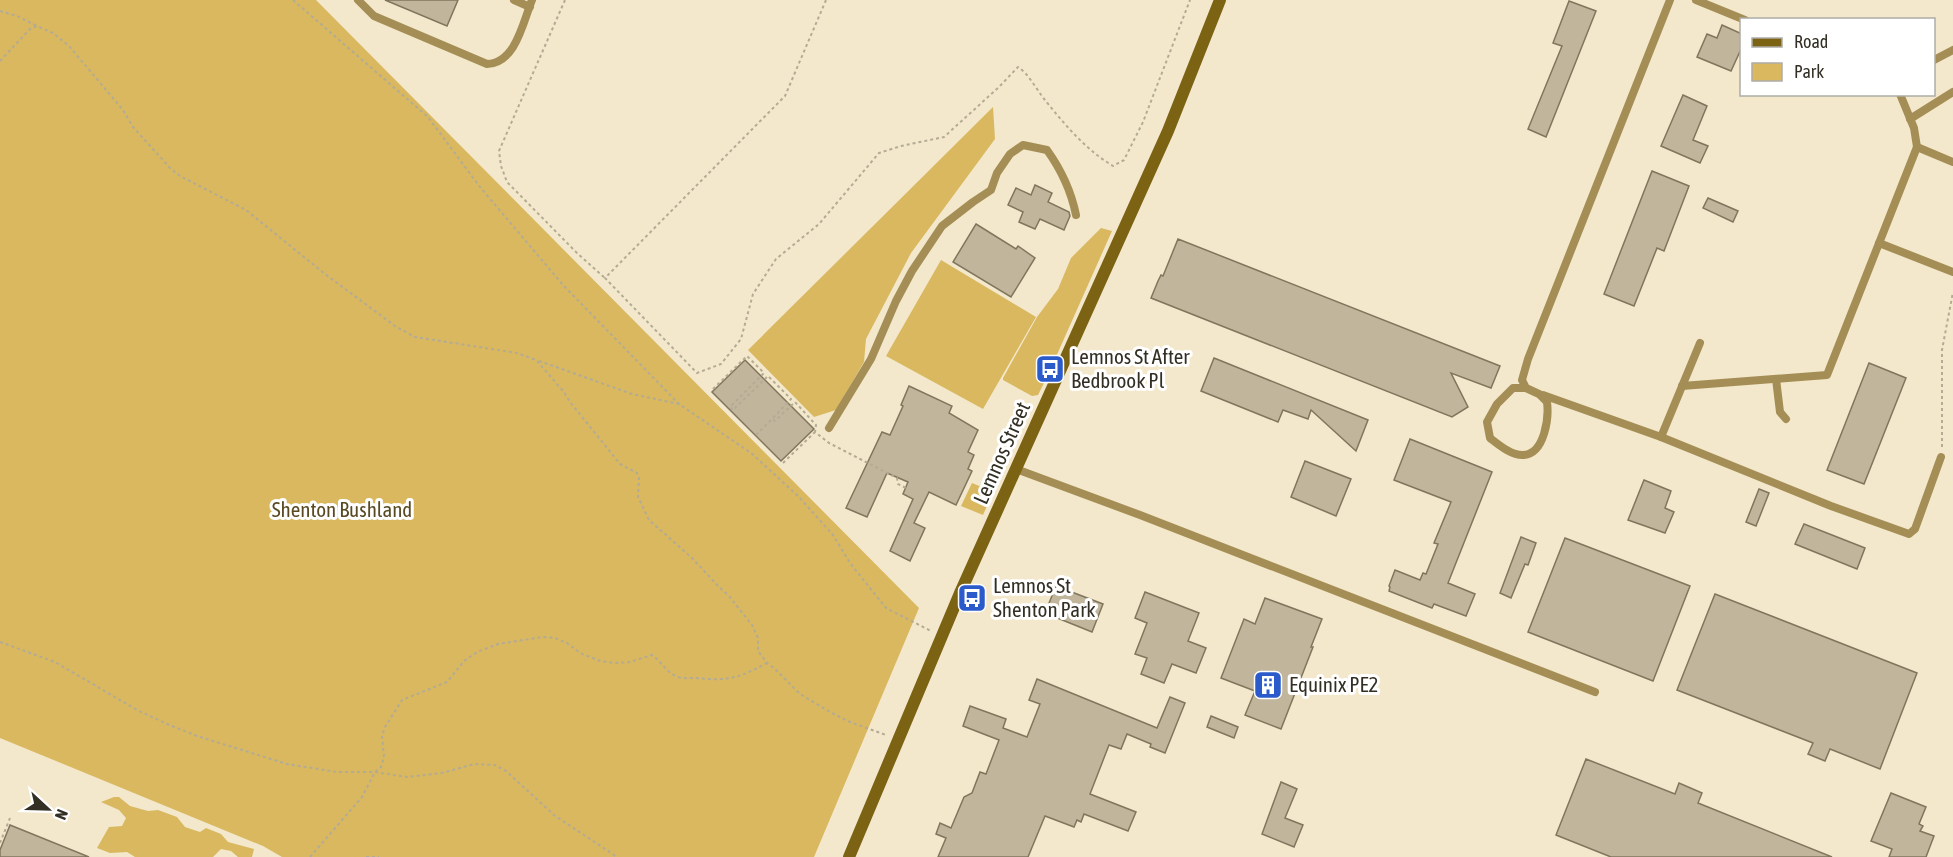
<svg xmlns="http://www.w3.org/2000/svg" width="1953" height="857" font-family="'Asap Condensed',sans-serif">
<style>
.green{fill:#d9b860}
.building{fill:#c1b69c;stroke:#80765d;stroke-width:1.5}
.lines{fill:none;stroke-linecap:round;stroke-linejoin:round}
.path{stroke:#b3ab94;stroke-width:2;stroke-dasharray:3 3;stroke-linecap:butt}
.lane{stroke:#a48e55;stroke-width:8}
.secondary{stroke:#7c6213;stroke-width:12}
.labels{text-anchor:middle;stroke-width:6;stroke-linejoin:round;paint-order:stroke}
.poi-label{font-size:21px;fill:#332f24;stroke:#fff;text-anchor:start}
.street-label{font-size:21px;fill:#332f24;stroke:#fff}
.park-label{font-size:21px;fill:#594a23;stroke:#fff}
</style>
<rect width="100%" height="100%" fill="#f3e8cc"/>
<g class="green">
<polygon points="0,0 316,0 919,608 814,857 282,857 263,846 0,738"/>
<polygon points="993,107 995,139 911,253 866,339 864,362 836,410 814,417 748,350"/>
<polygon points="1101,228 1112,231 1051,368 1045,366 1040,378 1044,383 1038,395 1032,396 1003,380 1003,378 1037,317 1058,289 1071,258"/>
<polygon points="941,260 1036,317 983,409 886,356"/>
<polygon points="972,483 984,488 991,497 983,515 961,506"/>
<polygon points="114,797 119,797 130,806 148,811 158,810 177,817 185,827 200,832 206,828 221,834 228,842 254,849 252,857 238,857 231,851 221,849 213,857 135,857 127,852 110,853 97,848 109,827 122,826 126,818 119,810 101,802"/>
</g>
<g class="building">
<polygon points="385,0 458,0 447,26"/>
<polygon points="1569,1 1596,11 1546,137 1528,129 1562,46 1553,43"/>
<polygon points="1722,25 1742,34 1742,47 1731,71 1697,57 1707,34 1717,38"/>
<polygon points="1683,95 1707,106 1693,140 1708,146 1700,163 1661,146"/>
<polygon points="1652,171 1689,186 1664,251 1657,248 1634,306 1604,294"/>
<polygon points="1035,185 1052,193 1048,202 1069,212 1070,216 1064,230 1040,219 1035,229 1019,222 1023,212 1008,205 1016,188 1031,195"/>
<polygon points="1708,198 1738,211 1733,222 1703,208"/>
<polygon points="976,224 1016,249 1018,246 1035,258 1011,297 953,262"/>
<polygon points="1178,239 1500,366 1491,388 1451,373 1468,407 1452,417 1151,298 1158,281 1161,275 1163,276"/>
<polygon points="1214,358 1368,420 1356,451 1311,410 1308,419 1283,410 1278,422 1201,391"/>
<polygon points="745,360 814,429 781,461 712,392"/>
<polygon points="1869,363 1906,378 1864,484 1827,470"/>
<polygon points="909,386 952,406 949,413 978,430 968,452 974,455 968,469 972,471 956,505 929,492 914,523 925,528 910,561 890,551 913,499 903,494 908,482 887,473 867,517 846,508 882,432 890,435 903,406 901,405"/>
<polygon points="1410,439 1492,472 1448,583 1475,594 1466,616 1434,604 1432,608 1389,591 1390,587 1389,586 1395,570 1420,580 1423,573 1426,574 1438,544 1434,543 1451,502 1394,480"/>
<polygon points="1305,461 1351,479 1336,516 1291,497"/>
<polygon points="1644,480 1671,491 1665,508 1674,512 1665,533 1628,520"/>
<polygon points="1759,489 1769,493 1756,526 1746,522"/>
<polygon points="1804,524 1865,548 1857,569 1795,544"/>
<polygon points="1521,537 1536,543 1528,565 1525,564 1511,598 1500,593"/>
<polygon points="1565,538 1690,586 1653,681 1528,632"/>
<polygon points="1056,586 1103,604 1092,632 1045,613"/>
<polygon points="1145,592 1199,613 1188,641 1206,648 1196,673 1172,664 1164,683 1141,674 1147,658 1135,654 1147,623 1135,618"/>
<polygon points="1715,594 1917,673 1880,769 1830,749 1825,761 1808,754 1813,743 1677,690"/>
<polygon points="1265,598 1322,619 1311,647 1313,647 1281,729 1245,715 1255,691 1221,678 1244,619 1255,624"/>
<polygon points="1037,679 1157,728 1170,697 1185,703 1165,753 1150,747 1151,744 1127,734 1121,749 1109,745 1090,794 1136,812 1128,831 1084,814 1081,822 1077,820 1074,827 1045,816 1028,857 938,857 946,838 936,834 940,823 951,828 964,797 972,793 980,772 986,774 999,740 963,726 970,706 1006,719 1003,728 1027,737 1040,704 1029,700"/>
<polygon points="1211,716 1238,727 1234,738 1207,727"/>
<polygon points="1586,759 1675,794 1679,783 1702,793 1698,803 1832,857 1611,857 1556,835"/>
<polygon points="1281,782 1297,789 1285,818 1303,825 1294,847 1262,834"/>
<polygon points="1891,793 1926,807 1919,824 1923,826 1920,831 1934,836 1926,857 1889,857 1892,849 1871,841"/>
<polygon points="10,825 89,857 0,857 0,850"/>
</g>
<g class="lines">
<g class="path">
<polyline points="293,0 428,117 480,187 563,285 679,404 751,453 798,496 833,535 850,563 886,608 931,631"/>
<polyline points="565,0 499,151 501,166 507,182 576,252 605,278"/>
<path d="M 826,0 L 785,96 L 605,278 L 697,373 L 721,364 L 741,339 L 753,294 L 776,259 L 819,224 L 879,153 L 901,146 L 944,137 L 999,87 L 1018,67 C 1029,74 1036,89 1045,100 C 1065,125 1085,149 1113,166 L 1124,160 L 1143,122 L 1190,0"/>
<polyline points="0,11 17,16 37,26"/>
<polyline points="0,61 30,29 37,26 53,33 69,46 123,110 133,127 170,168 180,176 246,210 325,274 395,326 415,337 517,353 536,360 564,392 570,402 620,464 637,473 639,478 638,497 649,520 692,558 720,588 729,596 752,625 758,638 758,651 767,663 774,668 800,694 830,712 850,722 886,735"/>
<polyline points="539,361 632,394 679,404"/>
<polyline points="713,389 747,356 764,373 730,407 733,410 768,376 791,399 772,419 775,421 795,402 816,425 815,432 829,443 897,478 898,484 906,488"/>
<polyline points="756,435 772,419"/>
<polyline points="1942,447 1942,350 1953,292"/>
<polyline points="783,463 815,432"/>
<polyline points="0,642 55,662 137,710 167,724 197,736 287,764 337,772 375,772 407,777 442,773 474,764 495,765 506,771 554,815 617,857"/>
<polyline points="0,843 10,818"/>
<path d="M 310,857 L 362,797 L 375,772 L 381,767 L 384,757 L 382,736 L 385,727 L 402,700 L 447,682 L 464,661 L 477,652 L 498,644 L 542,637 L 555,638 L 567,643 L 580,653 L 600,661 L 615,663 L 630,662 L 652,655 C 661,661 666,672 676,676 C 681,679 689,678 695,678 C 728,681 737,679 767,663"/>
<polyline points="366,857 379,857"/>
</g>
<g class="lane">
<path d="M 358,0 L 374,16 L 487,64 C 516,63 523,22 532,0"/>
<polyline points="514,0 530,7"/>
<polyline points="1696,0 1745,20"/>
<polyline points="1934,60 1953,50"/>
<polyline points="1910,119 1953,92"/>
<polyline points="1917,147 1953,162"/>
<polyline points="1879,243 1953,272"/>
<polyline points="1776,379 1780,412 1786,419"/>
<polyline points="1682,386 1827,375 1917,147 1914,128 1900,94"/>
<path d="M 1526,388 L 1513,388 L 1497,404 L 1487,422 L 1490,438 C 1499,445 1512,456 1524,455 C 1545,453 1549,417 1547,402 L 1539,394 L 1526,388 L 1522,380 L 1528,359 L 1670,0"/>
<polyline points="1543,395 1661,437 1831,506 1909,534 1915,529 1941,457"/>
<path d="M 829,428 L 871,359 L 896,301 L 912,271 L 942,226 L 973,202 L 991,190 L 997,173 L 1010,154 L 1023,145 L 1047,150 C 1062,171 1071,190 1076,215"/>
<polyline points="1661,437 1700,343"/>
<polyline points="1016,469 1140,515 1595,692"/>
</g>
<polyline class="secondary" points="849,857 960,593 1168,131 1220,0"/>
</g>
<defs>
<g id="bus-square" transform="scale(1.5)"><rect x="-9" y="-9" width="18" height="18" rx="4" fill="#2b5bca" stroke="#fff"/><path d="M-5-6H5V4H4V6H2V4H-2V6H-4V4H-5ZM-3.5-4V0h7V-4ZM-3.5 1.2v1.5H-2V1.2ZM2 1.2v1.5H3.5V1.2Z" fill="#fff"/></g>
<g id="building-square" transform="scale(1.5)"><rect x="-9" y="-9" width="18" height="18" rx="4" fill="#2b5bca" stroke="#fff"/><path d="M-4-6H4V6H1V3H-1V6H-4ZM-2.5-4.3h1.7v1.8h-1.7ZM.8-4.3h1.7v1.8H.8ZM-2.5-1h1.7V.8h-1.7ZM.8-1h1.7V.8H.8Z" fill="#fff"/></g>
</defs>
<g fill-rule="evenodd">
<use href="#bus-square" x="1050" y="369"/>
<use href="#bus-square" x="972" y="598"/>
<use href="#building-square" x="1268" y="685"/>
</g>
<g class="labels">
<g class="poi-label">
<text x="1071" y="364">Lemnos St After<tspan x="1071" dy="24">Bedbrook Pl</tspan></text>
<text x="993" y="593">Lemnos St<tspan x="993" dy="24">Shenton Park</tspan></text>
<text x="1289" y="692">Equinix PE2</text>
</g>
<g class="street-label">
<text transform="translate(1002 453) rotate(-66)" y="7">Lemnos Street</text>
</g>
<g class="park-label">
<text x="342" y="517">Shenton Bushland</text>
</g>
</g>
<rect x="1740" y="18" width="195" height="78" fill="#ffffff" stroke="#adaca7" stroke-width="1.5"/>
<rect x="1752" y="38" width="30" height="9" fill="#7c6213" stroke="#adaca7" stroke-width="1.5"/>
<text x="1794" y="48" font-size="18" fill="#332f24">Road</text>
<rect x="1752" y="63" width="30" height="18" fill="#d9b860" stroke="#adaca7" stroke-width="1.5"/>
<text x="1794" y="78" font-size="18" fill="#332f24">Park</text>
<g transform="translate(48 809) rotate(112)" stroke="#ffffff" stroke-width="4.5" paint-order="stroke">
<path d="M0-4.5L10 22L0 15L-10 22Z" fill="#332f24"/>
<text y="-9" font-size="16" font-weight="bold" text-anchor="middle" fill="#332f24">N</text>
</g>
</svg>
